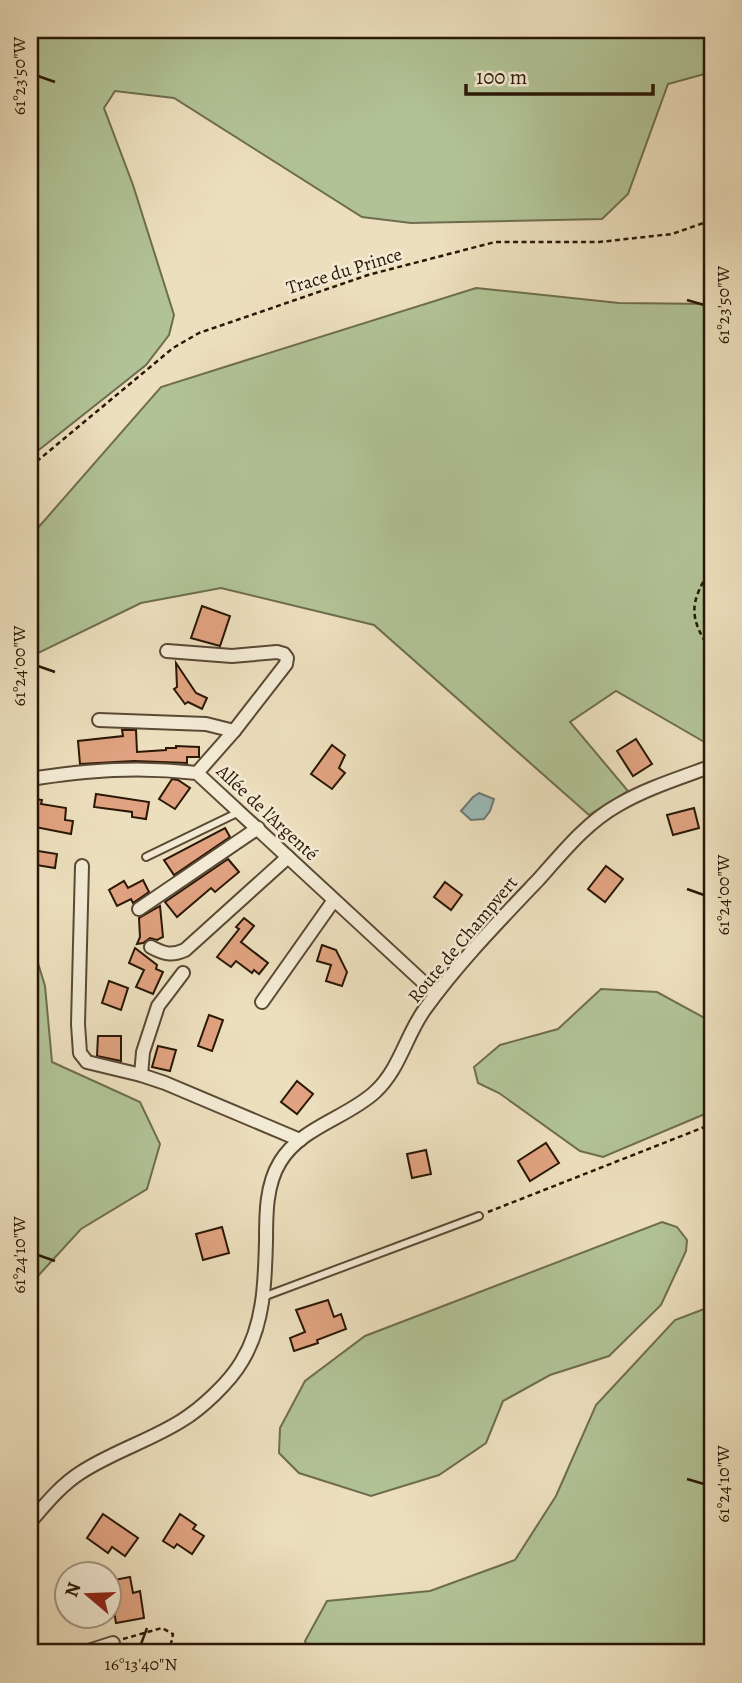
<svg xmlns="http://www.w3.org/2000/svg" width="742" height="1683" font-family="Alegreya,serif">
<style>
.green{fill:#b1c396;stroke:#6e6d4e;stroke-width:2}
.water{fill:#9bbbb9;stroke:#6e7971;stroke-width:2}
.building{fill:#e0a280;stroke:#2a1706;stroke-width:2}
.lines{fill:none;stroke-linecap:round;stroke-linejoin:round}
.lane-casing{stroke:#5a4934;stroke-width:10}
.street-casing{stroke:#5a4934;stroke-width:16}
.path{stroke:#2a1706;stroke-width:2.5;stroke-dasharray:5 3.5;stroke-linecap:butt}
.lane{stroke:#f3ead4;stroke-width:6}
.street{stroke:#f3ead4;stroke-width:12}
.ticks{fill:none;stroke:#2a1706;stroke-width:2.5}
.labels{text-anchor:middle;stroke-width:5;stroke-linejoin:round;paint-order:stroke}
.street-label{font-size:19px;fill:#2a1706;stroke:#f3ead4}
.neatline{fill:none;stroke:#2a1706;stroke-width:2.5}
.ticks-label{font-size:18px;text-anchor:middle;fill:#2a1706}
</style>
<rect width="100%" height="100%" fill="#ecdfbd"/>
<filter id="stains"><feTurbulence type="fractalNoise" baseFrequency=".00286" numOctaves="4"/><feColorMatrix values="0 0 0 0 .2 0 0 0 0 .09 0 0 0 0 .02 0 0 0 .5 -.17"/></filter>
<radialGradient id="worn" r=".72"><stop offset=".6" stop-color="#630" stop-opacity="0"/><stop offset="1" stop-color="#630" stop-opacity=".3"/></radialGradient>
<g class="green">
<polygon points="30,30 712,30 712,74 708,73 668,84 628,194 602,219 411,223 362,217 174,98 115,91 104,108 133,185 174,315 169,335 146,365 30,457"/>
<polygon points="476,288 619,303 712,304 712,741 706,743 616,691 570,722 628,791 589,815 374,625 221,588 141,603 30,657 30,537 161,387"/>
<polygon points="30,937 45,986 52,1062 140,1102 160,1144 147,1189 81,1229 37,1277 30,1291"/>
<polygon points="601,989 657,992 712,1022 712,1111 603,1157 580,1151 499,1093 478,1083 474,1067 500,1045 558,1029"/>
<polygon points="662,1222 677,1227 687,1240 686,1251 661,1305 609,1356 550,1375 503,1401 486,1443 439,1475 371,1496 299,1473 279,1453 280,1428 305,1381 365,1336"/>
<polygon points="712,1306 712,1653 310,1653 305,1641 327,1601 430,1591 515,1560 556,1496 596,1405 675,1320"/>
</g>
<polygon class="water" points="479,793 494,799 490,811 484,819 471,820 461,811 473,797"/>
<g class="building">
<polygon points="202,606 230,616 220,646 191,638"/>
<polygon points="176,663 196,693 207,698 202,709 188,702 185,704 174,689 177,687"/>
<polygon points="122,730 136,730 137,752 166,750 166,748 176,748 176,746 199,747 199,757 187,757 187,763 134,761 80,764 78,741 123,736"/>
<polygon points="636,739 652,764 633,776 617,751"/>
<polygon points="332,745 345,755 339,768 345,773 332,789 311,774"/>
<polygon points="172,779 178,780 190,788 175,809 159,799"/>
<polygon points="96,794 149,802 146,819 132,817 132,812 94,807"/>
<polygon points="30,798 42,800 41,804 66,808 65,820 73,821 71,834 30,826"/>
<polygon points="694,808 699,828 673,835 667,815"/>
<polygon points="225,828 230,837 174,875 164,860"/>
<polygon points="32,850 57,854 55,868 30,864"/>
<polygon points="228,859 239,872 215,892 211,888 177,917 165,902"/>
<polygon points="606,866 623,879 605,902 588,889"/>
<polygon points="143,880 149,892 133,903 131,899 117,906 109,890 124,881 128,888"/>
<polygon points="445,882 462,895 451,910 434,897"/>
<polygon points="160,906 163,937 157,940 150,938 143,943 137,944 140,937 139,918"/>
<polygon points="244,918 254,926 241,942 268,963 259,974 254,970 252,973 236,961 231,967 217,957 239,929 236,927"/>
<polygon points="322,945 336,950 347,972 342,986 326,981 331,965 317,961"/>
<polygon points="135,948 157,965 156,969 163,972 153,994 136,987 144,970 129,963"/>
<polygon points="109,981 128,988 121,1010 102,1003"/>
<polygon points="209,1015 223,1020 212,1051 198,1046"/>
<polygon points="98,1036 121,1036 121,1061 97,1056"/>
<polygon points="158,1046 176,1050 170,1071 152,1067"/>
<polygon points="297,1081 313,1094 297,1114 281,1102"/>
<polygon points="546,1143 559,1163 530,1181 518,1161"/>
<polygon points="426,1150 431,1174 412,1178 407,1154"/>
<polygon points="222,1227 229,1253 203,1260 196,1234"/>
<polygon points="328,1300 334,1317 341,1314 346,1329 317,1340 318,1343 294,1351 290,1338 305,1332 296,1310"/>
<polygon points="103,1514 138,1538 125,1556 112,1547 108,1553 87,1538"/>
<polygon points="180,1514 196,1525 193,1529 204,1536 192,1554 177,1544 174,1548 163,1541"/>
<polygon points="130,1577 133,1593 140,1591 144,1618 116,1623 109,1581"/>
</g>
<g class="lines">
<g class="lane-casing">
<g id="lane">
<polyline points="146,857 239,812"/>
<polyline points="263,1297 479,1216"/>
</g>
</g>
<g class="street-casing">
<g id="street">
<polyline points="167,651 232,656 277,652 284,654 287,658 286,664 234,731 197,773"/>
<polyline points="99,720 206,724 234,731"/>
<path d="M 30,779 C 89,770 138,766 197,773 L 436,994"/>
<polyline points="82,866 78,1024 80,1053 87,1062 141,1075 165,1083 300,1140"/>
<polyline points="139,909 258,828"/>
<path d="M 151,947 C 164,954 172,956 185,950 L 288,857"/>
<polyline points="262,1002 334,900"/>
<polyline points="141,1075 143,1052 158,1006 183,973"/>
<path d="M 30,1522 C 45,1505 60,1486 80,1473 C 112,1452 149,1441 181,1421 C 201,1409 230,1382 242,1361 C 264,1325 265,1282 266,1241 C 266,1214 266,1185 280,1162 C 301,1127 347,1118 375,1092 C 400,1069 406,1035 425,1009 C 459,962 500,920 539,879 C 563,852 586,823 618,805 C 647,788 680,778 712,766"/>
<polyline points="82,1653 113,1643"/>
</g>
</g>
<g class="path">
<polyline points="30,467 173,348 199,333 368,275 495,242 599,242 672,234 712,220"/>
<path d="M 712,567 C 690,602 687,616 712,652"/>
<polyline points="488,1212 712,1124"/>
<polyline points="123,1639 162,1628 173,1634 169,1653"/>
</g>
<use href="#lane" class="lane"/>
<use href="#street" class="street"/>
</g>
<path class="ticks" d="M 38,76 L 55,82M 687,300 L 704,305M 38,666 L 55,672M 687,889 L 704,895M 38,1255 L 55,1261M 687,1479 L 704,1484M 141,1644 L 147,1628"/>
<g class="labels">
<g class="street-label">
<text transform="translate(344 270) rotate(-17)" y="7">Trace du Prince</text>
<text transform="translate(268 812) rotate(43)" y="7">Allée de l'Argenté</text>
<text transform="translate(462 939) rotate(-50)" y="7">Route de Champvert</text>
</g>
</g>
<rect width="742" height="1683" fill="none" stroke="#ecdfbd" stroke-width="77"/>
<g transform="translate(88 1595) rotate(289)"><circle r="33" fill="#f3ead4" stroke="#a39682" stroke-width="2"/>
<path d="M0-5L12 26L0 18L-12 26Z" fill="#8f2418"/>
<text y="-10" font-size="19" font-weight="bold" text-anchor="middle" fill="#2a1706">N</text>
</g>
<path d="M466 84v10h187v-10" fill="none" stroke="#2a1706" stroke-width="3.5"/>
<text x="476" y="84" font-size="21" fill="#2a1706" stroke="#f3ead4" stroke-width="5" paint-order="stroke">100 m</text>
<rect x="38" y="38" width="666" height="1606" class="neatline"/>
<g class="ticks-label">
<text transform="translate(19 76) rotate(-90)" y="6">61°23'50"W</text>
<text transform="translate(723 305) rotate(-90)" y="6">61°23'50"W</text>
<text transform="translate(19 666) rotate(-90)" y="6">61°24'00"W</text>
<text transform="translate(723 895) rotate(-90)" y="6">61°24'00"W</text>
<text transform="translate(19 1255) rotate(-90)" y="6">61°24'10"W</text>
<text transform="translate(723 1484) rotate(-90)" y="6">61°24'10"W</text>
<text x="141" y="1670">16°13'40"N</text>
</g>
<rect width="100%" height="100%" filter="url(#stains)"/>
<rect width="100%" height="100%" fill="url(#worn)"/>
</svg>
